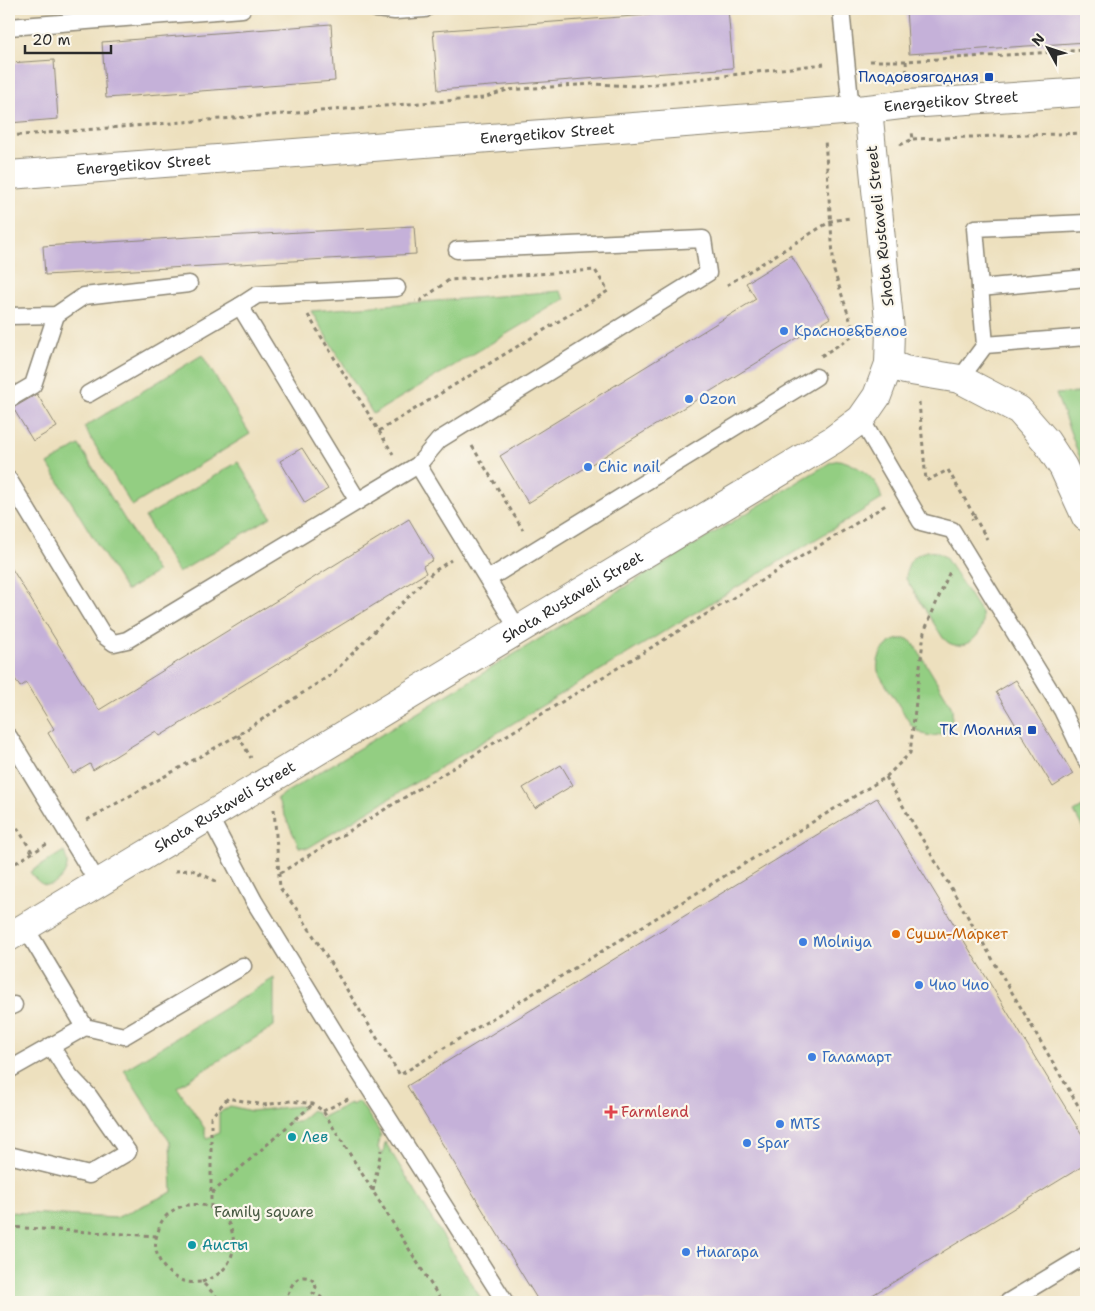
<svg xmlns="http://www.w3.org/2000/svg" width="1095" height="1311" font-family="'Shantell Sans',sans-serif">
<style>
.green{fill:#93ce82;stroke:#5f7c56}
.building{fill:#c5b1d9}
.lines{fill:none;stroke-linecap:round;stroke-linejoin:round}
.lane-casing{stroke:#8c8674;stroke-width:19}
.street-casing{stroke:#8c8674;stroke-width:30}
.secondary-casing{stroke:#8c8674;stroke-width:30}
.path{stroke:#8c8674;stroke-width:3;stroke-dasharray:4 4;stroke-linecap:butt}
.lane{stroke:#fff;stroke-width:16}
.street{stroke:#fff;stroke-width:28}
.secondary{stroke:#fff;stroke-width:28}
.transit-dot{fill:#1a4fb4;stroke:#fbf7ec;stroke-width:2}
.shop-dot{fill:#3f7fe0;stroke:#fbf7ec;stroke-width:2}
.food-dot{fill:#e8710a;stroke:#fbf7ec;stroke-width:2}
.health-dot{fill:#e0444e;stroke:#fbf7ec;stroke-width:2}
.culture-dot{fill:#0f9aa8;stroke:#fbf7ec;stroke-width:2}
.labels{text-anchor:middle;stroke-width:4.5;stroke-linejoin:round;paint-order:stroke}
.transit-label{font-size:15px;fill:#164399;stroke:#fbf7ec;text-anchor:end}
.street-label{font-size:15px;fill:#2b2b2b;stroke:#fbf7ec}
.shop-label{font-size:15px;fill:#366cbe;stroke:#fbf7ec;text-anchor:start}
.food-label{font-size:15px;fill:#c56008;stroke:#fbf7ec;text-anchor:start}
.health-label{font-size:15px;fill:#be3a42;stroke:#fbf7ec;text-anchor:start}
.culture-label{font-size:15px;fill:#0d838f;stroke:#fbf7ec;text-anchor:start}
.park-label{font-size:15px;fill:#4a5c45;stroke:#fbf7ec}
</style>
<rect width="100%" height="100%" fill="#fbf7ec"/>
<filter id="ink" filterUnits="userSpaceOnUse"><feTurbulence type="fractalNoise" baseFrequency=".02" numOctaves="2"/><feDisplacementMap in="SourceGraphic" scale="10" xChannelSelector="R" yChannelSelector="G"/><feConvolveMatrix kernelMatrix="1 2 1 2 8 2 1 2 1" color-interpolation-filters="sRGB"/></filter>
<filter id="wash" filterUnits="userSpaceOnUse"><feTurbulence type="fractalNoise" baseFrequency=".0096" numOctaves="4" result="noise"/><feDisplacementMap in="SourceGraphic" scale="20" xChannelSelector="R" yChannelSelector="G"/><feGaussianBlur stdDeviation="1.12" result="paint"/><feColorMatrix in="noise" values="0 0 0 0 0 0 0 0 0 0 0 0 0 0 0 0 0 1.4 0 .05"/><feComposite in="paint" operator="in"/></filter>
<g filter="url(#wash)">
<rect width="100%" height="100%" fill="#ede0be"/>
<g class="green">
<polygon points="560,291 565,299 373,414 311,311"/>
<polygon points="202,355 250,434 132,506 84,427"/>
<polygon points="1086,392 1086,474 1056,394"/>
<polygon points="79,445 157,572 126,591 48,464"/>
<path d="M 839,460 C 851,462 869,473 876,484 C 879,488 880,494 882,499 L 308,848 L 299,847 L 277,798 L 831,462 Z"/>
<polygon points="238,462 271,517 178,573 145,517"/>
<path d="M 927,551 L 936,552 L 945,557 L 982,614 C 982,617 983,620 983,622 C 981,637 964,651 949,643 C 947,642 945,639 943,638 L 906,579 C 907,562 911,556 927,551 Z"/>
<path d="M 899,639 L 908,639 L 914,644 L 951,705 C 958,729 935,746 915,729 C 909,724 903,711 898,704 C 894,696 880,678 878,671 C 876,661 881,649 889,644 C 891,641 896,640 899,639 Z"/>
<polygon points="1086,805 1086,834 1074,812"/>
<path d="M 64,851 C 65,856 68,861 67,866 C 66,875 55,888 45,885 C 38,883 34,877 30,872 Z"/>
<polygon points="274,978 274,1026 177,1087 205,1129 205,1135 207,1139 219,1133 219,1113 230,1106 251,1111 298,1106 304,1107 288,1122 298,1122 312,1110 317,1113 321,1118 350,1103 352,1105 359,1101 381,1134 378,1148 383,1155 385,1142 483,1302 16,1302 9,1299 9,1212 116,1218 172,1192 170,1142 124,1070"/>
</g>
<g id="blocks">
<g class="building">
<polygon points="728,9 733,68 438,90 433,31"/>
<polygon points="906,9 1086,9 1086,42 909,54"/>
<polygon points="331,24 335,81 106,98 102,42"/>
<polygon points="54,60 58,119 9,123 9,63"/>
<polygon points="414,226 416,254 45,275 43,246 207,236 207,237"/>
<polygon points="791,255 830,318 528,503 500,456 756,299 746,283"/>
<polygon points="37,394 57,427 33,441 13,408"/>
<polygon points="302,448 328,489 305,503 280,461"/>
<polygon points="409,519 433,560 423,566 426,573 160,736 156,731 93,770 90,764 73,774 48,733 54,729 26,683 20,687 9,669 9,564 99,710"/>
<polygon points="1016,680 1073,774 1053,787 996,692"/>
<polygon points="561,765 573,785 535,808 523,788"/>
<polygon points="877,798 1086,1141 1086,1164 861,1302 539,1302 407,1086"/>
</g>
</g>
</g>
<g filter="url(#ink)">
<use href="#blocks" fill-opacity="0" stroke="#8c8674" stroke-width="1"/>
<g class="lines">
<g class="lane-casing">
<g id="lane">
<polyline points="376,9 395,11 425,9"/>
<polyline points="841,9 851,110"/>
<polyline points="9,27 242,9"/>
<polyline points="980,288 1086,278"/>
<polyline points="9,316 56,315 84,296 189,284"/>
<polyline points="985,345 975,228 1086,223"/>
<polyline points="960,379 985,345 1086,337"/>
<polyline points="88,394 240,306"/>
<polyline points="9,399 33,385 56,315"/>
<polyline points="861,419 921,522 952,530 1062,710 1086,760"/>
<polyline points="418,465 518,629"/>
<polyline points="9,480 103,635 114,643 127,640 418,465 439,440 708,273 703,239 457,250"/>
<polyline points="358,501 240,306 257,295 397,288"/>
<polyline points="488,579 816,377"/>
<polyline points="9,737 98,883"/>
<polyline points="209,816 254,901 349,1056 505,1302"/>
<polyline points="25,927 85,1027 124,1036 243,966"/>
<polyline points="9,1007 14,1005"/>
<polyline points="9,1070 85,1027"/>
<polyline points="9,1155 89,1175 128,1152 89,1096 70,1076 51,1046"/>
<polyline points="1008,1302 1086,1255"/>
</g>
</g>
<g class="street-casing">
<polyline id="street" points="889,364 905,370 960,379 1019,410 1046,441 1063,467 1086,517"/>
</g>
<g class="secondary-casing">
<g id="secondary">
<path id="s1" d="M 9,175 L 868,109 L 909,104 L 1086,92"/>
<path id="s2" d="M 9,937 L 833,440 L 861,419 L 877,396 L 889,364 L 890,330 L 868,109"/>
</g>
</g>
<g class="path">
<polyline points="870,61 906,61 1086,50"/>
<polyline points="906,61 907,76"/>
<polyline points="9,136 483,98 507,90 592,84 638,86 824,64"/>
<polyline points="913,139 1086,133"/>
<polyline points="900,145 913,139 912,132"/>
<polyline points="727,285 831,221 850,218"/>
<polyline points="308,315 393,454"/>
<polyline points="821,356 855,335 834,271 825,139"/>
<polyline points="919,402 926,481 948,470 974,515 972,520"/>
<polyline points="379,431 608,291 595,270 449,280 420,301 415,301"/>
<polyline points="472,446 523,530"/>
<polyline points="974,516 987,539"/>
<polyline points="238,735 251,758"/>
<polyline points="886,777 1086,1119"/>
<polyline points="274,809 280,888 298,911 400,1075 886,777 910,753 924,632 950,571"/>
<polyline points="9,814 32,852"/>
<polyline points="87,820 238,735 332,674 433,572 451,560"/>
<polyline points="9,867 47,844"/>
<polyline points="175,871 192,870 216,881"/>
<polyline points="280,873 886,505"/>
<polyline points="323,1111 350,1098"/>
<polyline points="373,1191 381,1150"/>
<polyline points="212,1193 313,1104"/>
<polyline points="211,1208 211,1117 228,1098 264,1105 291,1101 313,1104 323,1111 442,1302"/>
<polyline points="9,1227 156,1236"/>
<path d="M 202,1282 C 212,1278 221,1274 227,1265 C 239,1248 234,1222 217,1211 C 199,1199 173,1204 162,1221 C 160,1224 159,1229 158,1232 C 149,1253 166,1278 187,1282 C 192,1283 197,1282 202,1282 L 222,1302"/>
<path d="M 285,1302 C 289,1293 292,1277 304,1277 C 311,1277 314,1281 316,1287 L 313,1293 L 321,1297 L 322,1302"/>
</g>
<use href="#lane" class="lane"/>
<use href="#street" class="street"/>
<use href="#secondary" class="secondary"/>
</g>
</g>
<g class="transit-dot">
<rect x="984" y="72" width="10" height="10" rx="2.5"/>
<rect x="1027" y="725" width="10" height="10" rx="2.5"/>
</g>
<g class="shop-dot">
<circle cx="784" cy="331" r="5"/>
<circle cx="689" cy="399" r="5"/>
<circle cx="588" cy="467" r="5"/>
<circle cx="803" cy="942" r="5"/>
<circle cx="919" cy="985" r="5"/>
<circle cx="812" cy="1057" r="5"/>
<circle cx="780" cy="1124" r="5"/>
<circle cx="747" cy="1143" r="5"/>
<circle cx="686" cy="1252" r="5"/>
</g>
<circle class="food-dot" cx="896" cy="934" r="5"/>
<path class="health-dot" d="M608.5 1104.5h5v5h5v5h-5v5h-5v-5h-5v-5h5z"/>
<g class="culture-dot">
<circle cx="292" cy="1137" r="5"/>
<circle cx="192" cy="1245" r="5"/>
</g>
<g class="labels">
<g class="transit-label">
<text x="979" y="82">Плодовоягодная</text>
<text x="1022" y="735">ТК Молния</text>
</g>
<g class="street-label">
<text dy="5" stroke="none"><textPath href="#s1" startOffset="945">Energetikov Street</textPath></text>
<text dy="5" stroke="none"><textPath href="#s1" startOffset="540">Energetikov Street</textPath></text>
<text dy="5" stroke="none"><textPath href="#s1" startOffset="135">Energetikov Street</textPath></text>
<text transform="translate(880 226) rotate(-96)" y="5">Shota Rustaveli Street</text>
<text dy="5" stroke="none"><textPath href="#s2" startOffset="658">Shota Rustaveli Street</textPath></text>
<text dy="5" stroke="none"><textPath href="#s2" startOffset="252">Shota Rustaveli Street</textPath></text>
</g>
<g class="shop-label">
<text x="794" y="336">Красное&amp;Белое</text>
<text x="699" y="404">Ozon</text>
<text x="598" y="472">Chic nail</text>
<text x="813" y="947">Molniya</text>
<text x="929" y="990">Чио Чио</text>
<text x="822" y="1062">Галамарт</text>
<text x="790" y="1129">MTS</text>
<text x="757" y="1148">Spar</text>
<text x="696" y="1257">Ниагара</text>
</g>
<g class="food-label">
<text x="906" y="939">Суши-Маркет</text>
</g>
<g class="health-label">
<text x="621" y="1117">Farmlend</text>
</g>
<g class="culture-label">
<text x="302" y="1142">Лев</text>
<text x="202" y="1250">Аисты</text>
</g>
<g class="park-label">
<text x="264" y="1217">Family square</text>
</g>
</g>
<rect width="1095" height="1311" fill="none" stroke="#fbf7ec" stroke-width="30"/>
<g transform="translate(1048 48) rotate(310)" stroke="#fbf7ec" stroke-width="4" paint-order="stroke">
<path d="M0-4L9 19L0 12L-9 19Z" fill="#2b2b2b"/>
<text y="-8" font-size="14" font-weight="bold" text-anchor="middle" fill="#2b2b2b">N</text>
</g>
<path d="M25 45v8h86v-8" fill="none" stroke="#2b2b2b" stroke-width="2.5"/>
<text x="32" y="45" font-size="15" fill="#2b2b2b" stroke="#fbf7ec" stroke-width="4" paint-order="stroke">20 m</text>
</svg>
